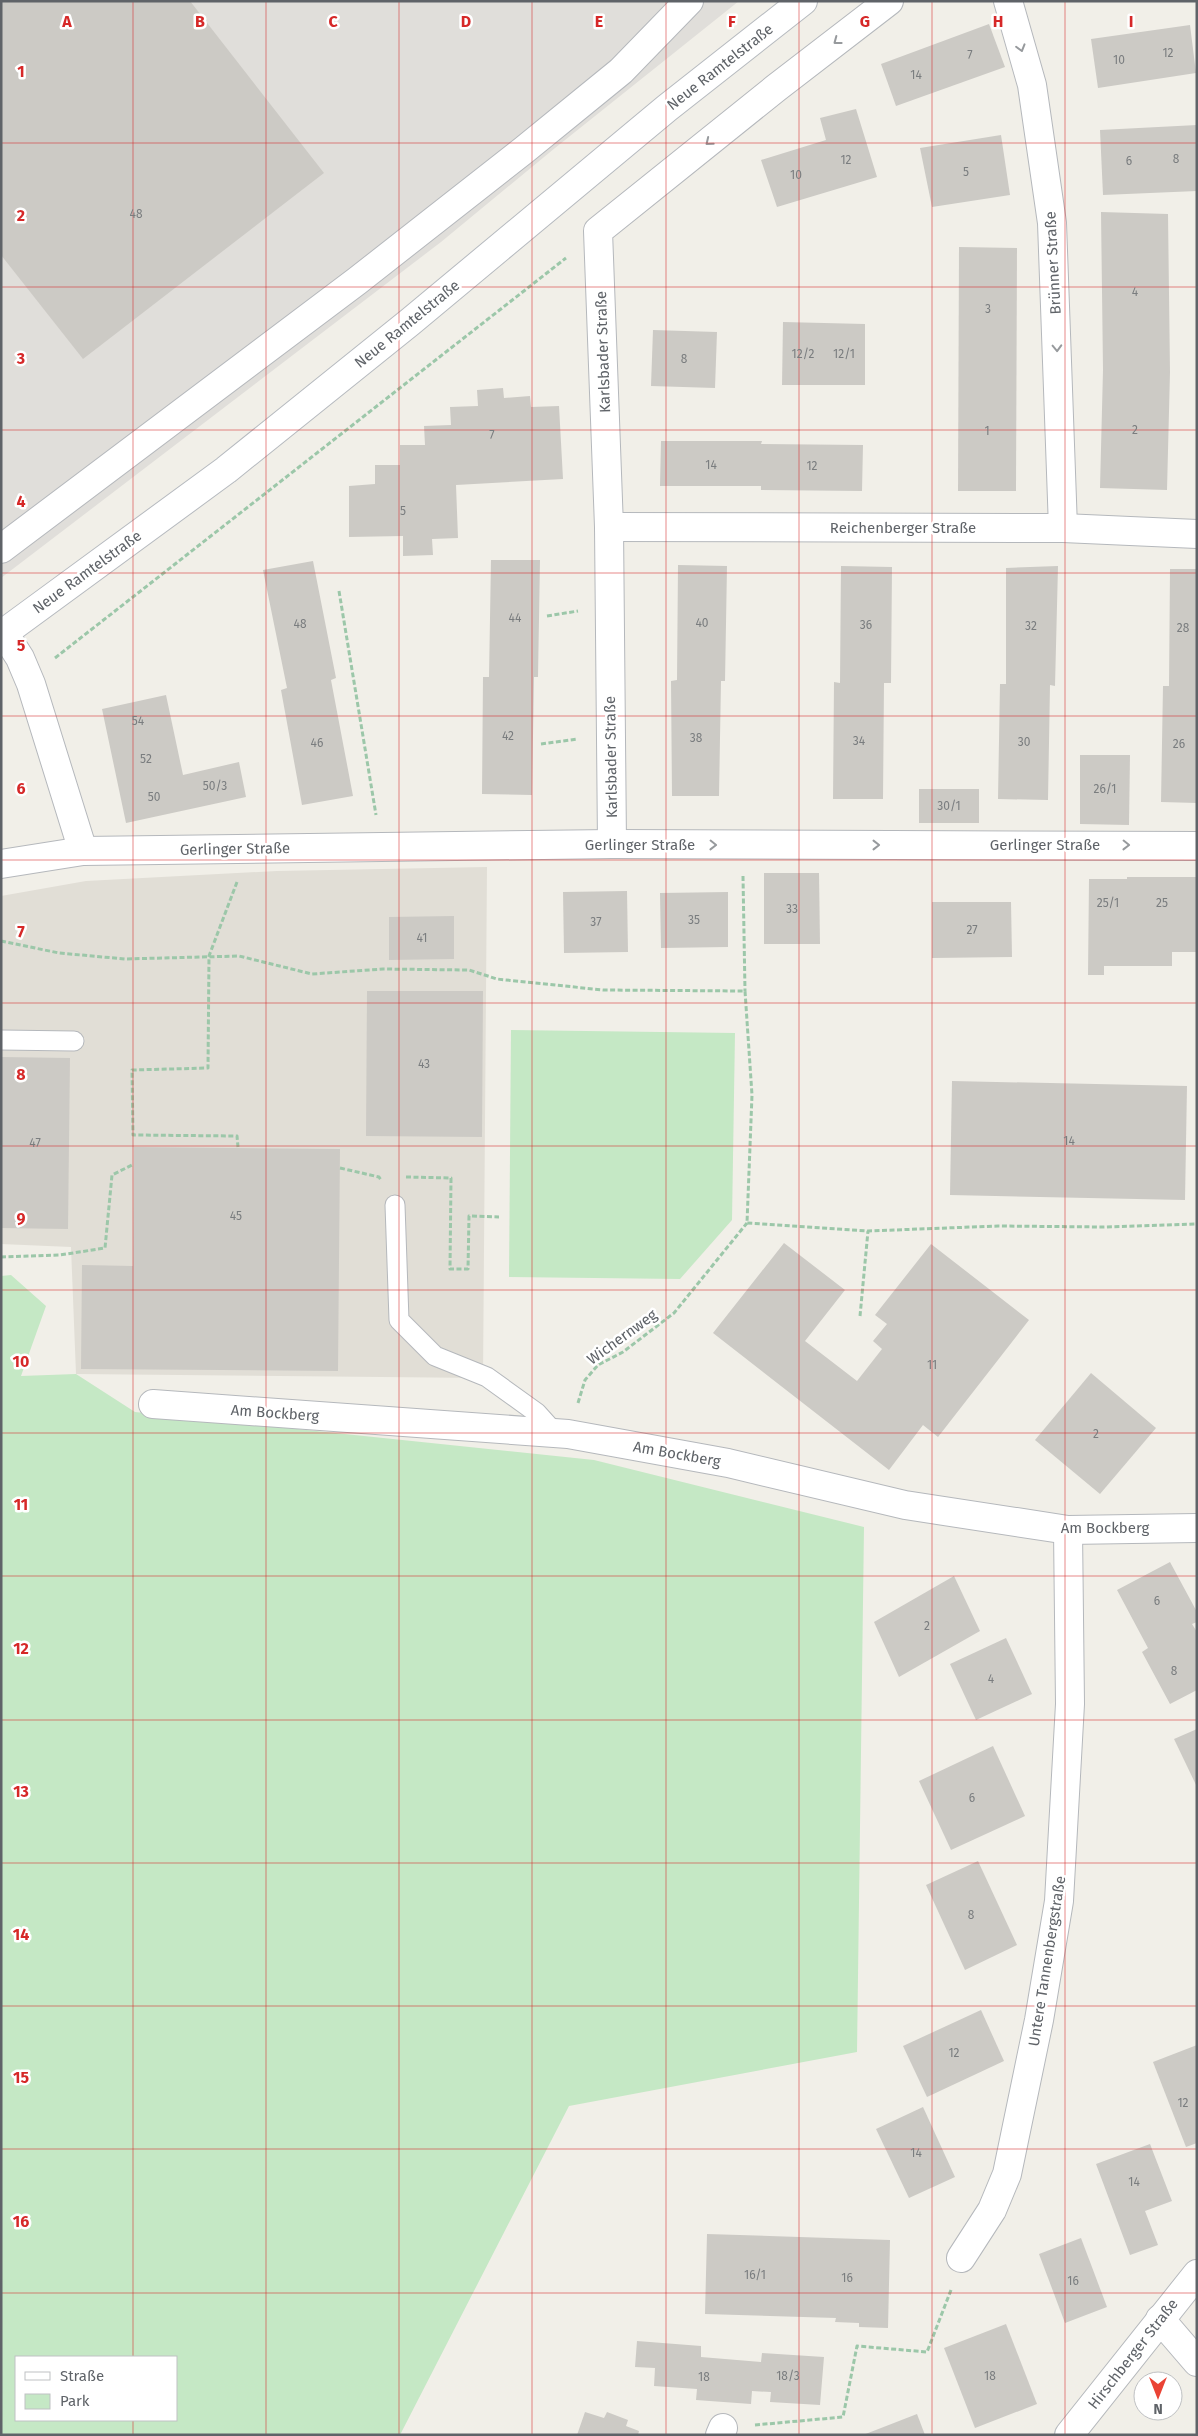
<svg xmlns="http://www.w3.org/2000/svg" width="1198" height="2436" font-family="'Fira Sans',sans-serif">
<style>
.industrial{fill:#e0deda}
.education{fill:#e1ded6}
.green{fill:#c5e8c5;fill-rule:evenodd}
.building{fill:#cccac5}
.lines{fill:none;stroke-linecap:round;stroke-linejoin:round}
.service-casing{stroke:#b5b8bc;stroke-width:21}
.minor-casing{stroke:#b5b8bc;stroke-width:30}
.secondary-casing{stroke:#b6babf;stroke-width:30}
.path{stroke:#9cc7a9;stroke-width:3;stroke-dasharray:5 2.5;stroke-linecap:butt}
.service{stroke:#fff;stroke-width:19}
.minor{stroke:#fff;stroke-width:28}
.secondary{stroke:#fff;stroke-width:28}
.oneway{stroke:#979a9d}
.grid{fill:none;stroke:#d62828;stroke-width:1;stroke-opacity:0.55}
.labels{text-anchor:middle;stroke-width:5;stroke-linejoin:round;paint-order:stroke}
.number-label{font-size:12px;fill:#7a7d7f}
.street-label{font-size:15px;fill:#5f6368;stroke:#fff}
.grid-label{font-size:16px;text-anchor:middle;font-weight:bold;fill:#d62828;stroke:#fff;stroke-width:5;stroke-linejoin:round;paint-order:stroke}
</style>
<rect width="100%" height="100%" fill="#f1efe8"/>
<polygon class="industrial" points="1,1 739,1 555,148 441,242 1,578"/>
<polygon class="education" points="487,867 483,1378 76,1374 71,1247 1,1244 1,896 86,881 277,871"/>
<g class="green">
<polygon points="511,1030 735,1033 732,1220 680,1279 509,1277"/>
<path d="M 11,1275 L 46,1306 L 21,1376 L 76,1374 L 135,1412 L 594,1460 L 864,1527 L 857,2052 L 569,2106 L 400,2435 L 1,2435 L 1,1276 ZM 16,2357 L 176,2357 L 176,2420 L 16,2420 Z"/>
</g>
<g class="building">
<polygon points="1,1 190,1 324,173 83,359 1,255"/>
<polygon points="989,24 1005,67 896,106 881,64"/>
<polygon points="1190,25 1196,73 1098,88 1091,39"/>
<polygon points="856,109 877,177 777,207 761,160 826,140 820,118"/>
<polygon points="1197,125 1197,191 1103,195 1100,130"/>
<polygon points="1001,135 1010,195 932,207 920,148"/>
<polygon points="1101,212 1168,214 1170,372 1167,490 1100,488 1103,370"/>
<polygon points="959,247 1017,248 1016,491 958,491"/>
<polygon points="783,322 865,324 865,385 782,385"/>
<polygon points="653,330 717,332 715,388 651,386"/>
<polygon points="503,388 504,398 530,396 531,407 559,406 563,479 456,485 458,538 432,539 433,555 403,556 403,536 349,537 349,486 375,484 375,465 400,465 400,445 425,445 424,426 451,425 450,407 478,406 477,390"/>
<polygon points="661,441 762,441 761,444 863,445 862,491 761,490 761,486 660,486"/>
<polygon points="491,560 540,560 538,677 534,677 532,795 482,794 483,677 489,677"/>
<polygon points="313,561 336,678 331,680 353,796 302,805 281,690 287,688 263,570"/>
<polygon points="678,565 727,566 725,681 721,681 719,796 672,796 671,681 677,680"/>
<polygon points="841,566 892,567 891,683 884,683 883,799 833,799 834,682 840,683"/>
<polygon points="1058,566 1055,686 1050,685 1048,800 998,799 1000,684 1006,684 1006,568"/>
<polygon points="1170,569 1197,569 1197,803 1161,802 1163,686 1169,686"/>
<polygon points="166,695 183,775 239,762 246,797 126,823 102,709"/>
<polygon points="1080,755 1130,755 1129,825 1080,824"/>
<rect x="919" y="789" width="60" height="34"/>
<polygon points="764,873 819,873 820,944 764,944"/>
<polygon points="1127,877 1197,877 1197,952 1172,952 1172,966 1104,966 1104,975 1088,975 1089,879 1127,879"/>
<polygon points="627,891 628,952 564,953 563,892"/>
<polygon points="728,892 728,947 661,948 660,893"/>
<polygon points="932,902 1011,902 1012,957 932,958"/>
<polygon points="454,916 454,959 389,960 389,917"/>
<polygon points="367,991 483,991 482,1137 366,1136"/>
<polygon points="1,1057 70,1058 68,1229 1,1228"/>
<polygon points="952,1081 1187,1086 1185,1200 950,1195"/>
<polygon points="134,1147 340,1149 338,1371 81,1369 82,1265 133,1266"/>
<polygon points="784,1243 845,1290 805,1341 857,1381 882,1349 873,1341 887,1324 875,1315 931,1244 1029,1320 938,1437 923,1425 889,1470 713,1333"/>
<polygon points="1091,1373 1156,1428 1100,1494 1035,1440"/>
<polygon points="1170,1562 1197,1612 1197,1622 1192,1624 1197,1632 1197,1690 1170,1704 1142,1652 1148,1648 1117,1590"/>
<polygon points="954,1576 980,1631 899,1677 874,1622"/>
<polygon points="1006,1638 1032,1694 976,1720 950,1664"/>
<polygon points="1197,1729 1197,1787 1174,1739"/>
<polygon points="993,1746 1025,1816 951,1850 919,1781"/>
<polygon points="978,1861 1017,1945 965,1970 926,1885"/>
<polygon points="981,2010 1004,2061 927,2097 903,2046"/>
<polygon points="1197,2045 1197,2143 1186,2147 1153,2062"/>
<polygon points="923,2107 955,2177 909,2198 876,2129"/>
<polygon points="1150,2144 1172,2201 1145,2211 1158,2245 1130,2255 1096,2164"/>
<polygon points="707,2234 890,2240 888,2328 859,2327 859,2323 835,2322 836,2318 705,2314"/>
<polygon points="1081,2238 1107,2307 1065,2323 1039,2254"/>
<polygon points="1006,2324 1037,2404 975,2428 944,2348"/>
<polygon points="637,2341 701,2346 701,2357 761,2362 762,2353 824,2357 820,2405 770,2402 771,2392 752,2391 751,2404 696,2400 697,2389 654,2386 655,2368 635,2367"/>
<polygon points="585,2412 604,2418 607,2412 628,2420 626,2426 639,2431 638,2435 577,2435"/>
<polygon points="917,2414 925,2435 863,2435"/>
</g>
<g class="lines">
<g class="service-casing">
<g id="service">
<polyline points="1,1040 74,1041"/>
<polyline points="395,1205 399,1320 435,1356 487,1377 537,1413 555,1433"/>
</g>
</g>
<g class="minor-casing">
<g id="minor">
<polyline points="1008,1 1032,85 1052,223 1063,528"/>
<polyline points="609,527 1063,528 1197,534"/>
<polyline points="1,549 357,281 524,150 621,71 689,1"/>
<polyline points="4,633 20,658 31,684 83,851"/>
<polyline points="612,844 609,527 598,231 776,88 889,1"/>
<polyline points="1,864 83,851 612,844 1197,846"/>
<polyline points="153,1404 568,1434 728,1463 905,1505 1068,1530 1197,1528"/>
<polyline points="961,2258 992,2210 1007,2174 1039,2020 1059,1901 1070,1704 1068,1530"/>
<polyline points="1160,2319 1197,2362"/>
<polyline points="720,2435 723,2428"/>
<polyline points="1069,2435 1197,2274"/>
</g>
</g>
<g class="secondary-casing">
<polyline id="secondary" points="1,635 226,470 410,322 667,108 803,1"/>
</g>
<g class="path">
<polyline points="339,591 376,815"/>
<polyline points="547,616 578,611"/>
<polyline points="55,658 566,258"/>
<polyline points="541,744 578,739"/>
<polyline points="743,876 745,991"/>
<polyline points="237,882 209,956 208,1068 132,1070 133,1135 237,1136 238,1147"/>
<polyline points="1,941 59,953 125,959 239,956 312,974 383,969 469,970 497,979 603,990 745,991 752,1095 747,1223 868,1231 998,1226 1104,1227 1197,1224"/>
<polyline points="340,1168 379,1177 381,1180"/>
<polyline points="406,1177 451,1178 450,1269 468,1269 469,1216 499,1217"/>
<polyline points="1,1257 60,1255 105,1248 112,1175 134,1164"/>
<polyline points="860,1316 868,1231"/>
<polyline points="578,1403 585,1380 598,1365 623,1352 674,1313 747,1223"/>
<polyline points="755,2425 843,2417 857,2346 927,2352 951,2290"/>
</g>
<use href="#service" class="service"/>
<use href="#minor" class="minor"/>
<use href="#secondary" class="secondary"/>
</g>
<defs><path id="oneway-chevron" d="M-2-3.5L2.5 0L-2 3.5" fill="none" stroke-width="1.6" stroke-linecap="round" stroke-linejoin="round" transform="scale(1.25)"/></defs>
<g class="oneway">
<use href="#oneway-chevron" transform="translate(837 41) rotate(143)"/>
<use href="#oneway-chevron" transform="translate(1021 48) rotate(74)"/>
<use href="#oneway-chevron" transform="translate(709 142) rotate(141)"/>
<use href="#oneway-chevron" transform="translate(1057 348) rotate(88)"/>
<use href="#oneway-chevron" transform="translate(713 845) rotate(1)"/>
<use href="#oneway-chevron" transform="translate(876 845)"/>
<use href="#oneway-chevron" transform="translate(1126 845) rotate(1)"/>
</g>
<path class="grid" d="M 133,1 L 133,2357M 266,1 L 266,2435M 399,1 L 399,2435M 532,1 L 532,2435M 666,1 L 666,2435M 799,1 L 799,2435M 932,1 L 932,2435M 1065,1 L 1065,2435M 1,143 L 1197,143M 1,287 L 1197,287M 1,430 L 1197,430M 1,573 L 1197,573M 1,716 L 1197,716M 1,860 L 1197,860M 1,1003 L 1197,1003M 1,1146 L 1197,1146M 1,1290 L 1197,1290M 1,1433 L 1197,1433M 1,1576 L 1197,1576M 1,1720 L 1197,1720M 1,1863 L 1197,1863M 1,2006 L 1197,2006M 1,2149 L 1197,2149M 1,2293 L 1197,2293M 133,2420 L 133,2435"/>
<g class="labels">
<g class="number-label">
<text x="1168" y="57">12</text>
<text x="970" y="59">7</text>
<text x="1119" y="64">10</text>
<text x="916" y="79">14</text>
<text x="1176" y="163">8</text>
<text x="846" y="164">12</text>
<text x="1129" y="165">6</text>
<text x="966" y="176">5</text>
<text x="796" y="179">10</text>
<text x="136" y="218">48</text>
<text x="1135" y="296">4</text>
<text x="988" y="313">3</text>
<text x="803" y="358">12/2</text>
<text x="844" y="358">12/1</text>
<text x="684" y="363">8</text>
<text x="1135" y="434">2</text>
<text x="987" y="435">1</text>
<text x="492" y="439">7</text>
<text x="711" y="469">14</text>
<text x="812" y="470">12</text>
<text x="403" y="515">5</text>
<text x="515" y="622">44</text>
<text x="702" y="627">40</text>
<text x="300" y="628">48</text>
<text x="866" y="629">36</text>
<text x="1031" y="630">32</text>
<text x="1183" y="632">28</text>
<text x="138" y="725">54</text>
<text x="508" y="740">42</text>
<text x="696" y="742">38</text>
<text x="859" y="745">34</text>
<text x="1024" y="746">30</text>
<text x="317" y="747">46</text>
<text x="1179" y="748">26</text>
<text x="146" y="763">52</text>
<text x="215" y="790">50/3</text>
<text x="1105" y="793">26/1</text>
<text x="154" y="801">50</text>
<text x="949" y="810">30/1</text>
<text x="1108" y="907">25/1</text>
<text x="1162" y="907">25</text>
<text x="792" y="913">33</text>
<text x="694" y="924">35</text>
<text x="596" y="926">37</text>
<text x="972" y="934">27</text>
<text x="422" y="942">41</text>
<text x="424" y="1068">43</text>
<text x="1069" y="1145">14</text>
<text x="35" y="1147">47</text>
<text x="236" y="1220">45</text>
<text x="932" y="1369">11</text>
<text x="1096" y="1438">2</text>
<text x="1157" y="1605">6</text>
<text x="927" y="1630">2</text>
<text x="1174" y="1675">8</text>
<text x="991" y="1683">4</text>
<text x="972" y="1802">6</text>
<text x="971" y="1919">8</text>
<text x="954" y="2057">12</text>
<text x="1183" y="2107">12</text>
<text x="916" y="2157">14</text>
<text x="1134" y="2186">14</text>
<text x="755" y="2279">16/1</text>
<text x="847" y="2282">16</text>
<text x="1073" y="2285">16</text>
<text x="788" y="2380">18/3</text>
<text x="990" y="2380">18</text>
<text x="704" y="2381">18</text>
</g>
<g class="street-label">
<text transform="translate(720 67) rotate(-38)" y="5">Neue Ramtelstraße</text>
<text transform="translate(1053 263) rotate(-93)" y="5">Brünner Straße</text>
<text transform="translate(407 324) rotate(-39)" y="5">Neue Ramtelstraße</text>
<text transform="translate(603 352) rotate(-92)" y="5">Karlsbader Straße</text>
<text x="903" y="533">Reichenberger Straße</text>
<text transform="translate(87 572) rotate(-36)" y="5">Neue Ramtelstraße</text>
<text transform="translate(611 757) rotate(-91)" y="5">Karlsbader Straße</text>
<text x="640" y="850">Gerlinger Straße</text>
<text x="1045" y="850">Gerlinger Straße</text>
<text transform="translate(235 849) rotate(-1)" y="5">Gerlinger Straße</text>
<text transform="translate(622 1337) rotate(-36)" y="5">Wichernweg</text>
<text transform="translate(275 1413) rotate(4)" y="5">Am Bockberg</text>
<text transform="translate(677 1454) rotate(10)" y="5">Am Bockberg</text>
<text x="1105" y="1533">Am Bockberg</text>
<text transform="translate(1047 1961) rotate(-81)" y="5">Untere Tannenbergstraße</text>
<text transform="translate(1133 2354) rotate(-52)" y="5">Hirschberger Straße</text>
</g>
</g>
<g class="grid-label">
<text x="67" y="27">A</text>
<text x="200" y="27">B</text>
<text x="333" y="27">C</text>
<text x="466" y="27">D</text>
<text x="599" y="27">E</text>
<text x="732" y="27">F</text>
<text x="865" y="27">G</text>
<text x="998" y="27">H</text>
<text x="1131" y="27">I</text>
<text x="21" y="77">1</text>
<text x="21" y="221">2</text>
<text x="21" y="364">3</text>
<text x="21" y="507">4</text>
<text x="21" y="651">5</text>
<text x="21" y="794">6</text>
<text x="21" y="937">7</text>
<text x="21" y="1080">8</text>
<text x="21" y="1224">9</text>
<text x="21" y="1367">10</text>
<text x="21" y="1510">11</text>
<text x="21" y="1654">12</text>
<text x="21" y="1797">13</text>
<text x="21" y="1940">14</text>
<text x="21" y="2083">15</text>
<text x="21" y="2227">16</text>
</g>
<rect width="1198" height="2436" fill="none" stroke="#5f6368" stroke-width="5"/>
<rect x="15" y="2356" width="162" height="65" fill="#ffffff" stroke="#bfc1c3"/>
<rect x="25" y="2372" width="25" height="8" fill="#ffffff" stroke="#bfc1c3"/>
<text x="60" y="2381" font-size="15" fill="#5f6368">Straße</text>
<rect x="25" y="2394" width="25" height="15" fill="#c5e8c5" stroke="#bfc1c3"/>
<text x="60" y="2406" font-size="15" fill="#5f6368">Park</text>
<g transform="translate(1158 2396) rotate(180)"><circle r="24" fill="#ffffff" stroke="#bfc1c3"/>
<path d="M0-4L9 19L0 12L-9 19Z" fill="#ea4335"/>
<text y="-8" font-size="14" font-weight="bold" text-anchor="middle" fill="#5f6368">N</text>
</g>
</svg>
